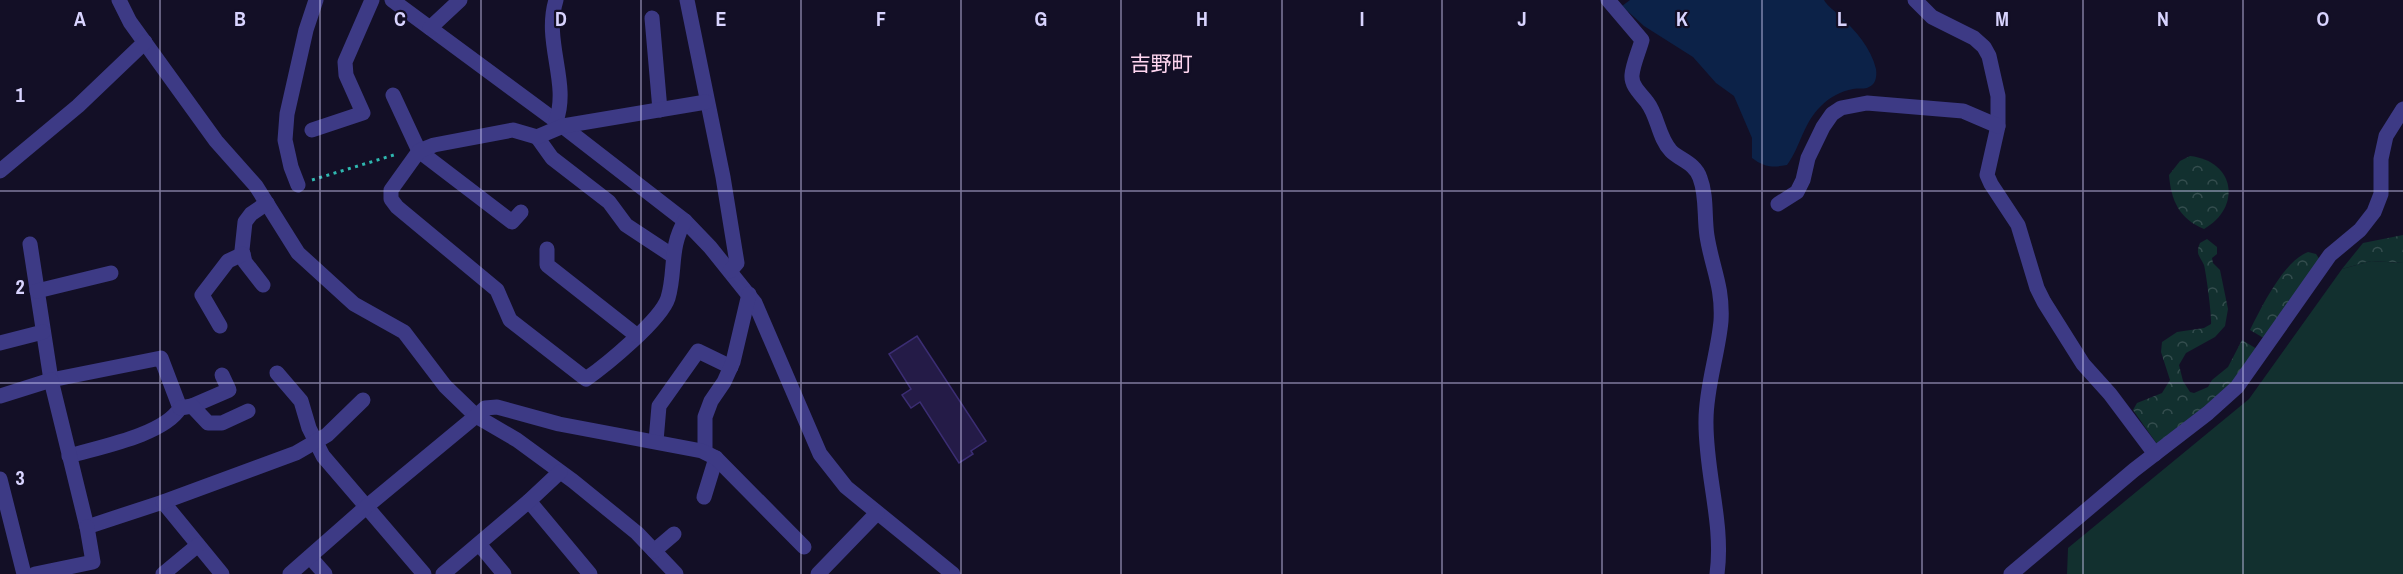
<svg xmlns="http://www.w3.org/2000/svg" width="2403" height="574" font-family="'Archivo Narrow','Noto Sans JP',sans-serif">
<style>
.forest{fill:url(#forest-crowns)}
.pitch{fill:#12302f}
.water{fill:#0c2248}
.building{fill:#241b47;stroke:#3b2d73;stroke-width:1.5}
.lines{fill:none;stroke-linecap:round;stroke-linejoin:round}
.path{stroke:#2fb8b0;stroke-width:3;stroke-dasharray:3 4.5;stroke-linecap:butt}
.street{stroke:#3d3a85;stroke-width:15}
.grid{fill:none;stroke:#d9d4ff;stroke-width:1.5;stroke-opacity:0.55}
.labels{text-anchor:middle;stroke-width:4.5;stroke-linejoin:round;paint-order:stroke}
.quarter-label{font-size:21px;fill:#ffd6f0;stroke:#130f26}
.grid-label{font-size:20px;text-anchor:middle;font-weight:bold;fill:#d9d4ff;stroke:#130f26;stroke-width:4.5;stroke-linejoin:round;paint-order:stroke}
</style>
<defs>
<pattern id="forest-crowns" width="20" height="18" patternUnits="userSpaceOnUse" patternTransform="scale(1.5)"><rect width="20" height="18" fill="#12302f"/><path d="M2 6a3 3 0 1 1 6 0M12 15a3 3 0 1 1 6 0" fill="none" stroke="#344d4e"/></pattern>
</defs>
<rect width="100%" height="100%" fill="#130f26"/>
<g class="forest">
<path d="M 2190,156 C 2235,161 2242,207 2204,229 C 2179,219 2171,200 2169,175 L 2180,161 Z"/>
<polygon points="2403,235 2403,263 2371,261 2342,269 2363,243"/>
<path d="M 2207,239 L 2217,247 L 2217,254 L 2212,258 L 2213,263 L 2220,270 L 2228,309 L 2225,326 L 2215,337 L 2186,353 L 2179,365 L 2183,381 L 2190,392 L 2194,393 L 2208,387 L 2212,380 L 2228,367 L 2242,340 L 2257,349 L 2234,385 L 2157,444 L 2133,410 L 2137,403 L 2162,393 L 2170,380 L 2161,352 L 2162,342 L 2177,332 L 2204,328 L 2211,324 C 2212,317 2206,272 2204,265 C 2200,256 2195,254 2200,243 Z"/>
<path d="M 2308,252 L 2316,254 L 2320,260 L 2267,340 L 2250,330 C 2262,306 2284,261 2308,252 Z"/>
</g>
<polygon class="pitch" points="2371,261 2403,263 2403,574 2067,574 2068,548 2249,399 2342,269"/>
<path class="water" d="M 1630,0 L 1824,0 C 1828,7 1835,11 1840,16 C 1856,31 1871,48 1876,69 C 1877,77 1876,85 1867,88 C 1863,89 1858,88 1853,89 C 1841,91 1830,97 1821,106 C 1803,123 1801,146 1787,165 C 1772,168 1764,167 1752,158 L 1752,138 L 1734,96 L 1716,83 L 1693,57 L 1644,26 L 1622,6 Z"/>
<polygon class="building" points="917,336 986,441 971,451 973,454 959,463 920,402 911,408 902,395 911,389 889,354"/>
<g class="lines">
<polyline class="path" points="312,180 397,154"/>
<g class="street">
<polyline points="119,0 130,22 216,141 256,186 298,253 354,304 404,332 445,386 476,416 517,440 573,481 637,533 676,574"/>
<polyline points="392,0 556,121 685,221 710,247 755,303 820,454 846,487 953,574"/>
<polyline points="687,0 723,177 737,263 730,271"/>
<path d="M 1608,0 L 1642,40 C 1639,51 1633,64 1632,75 C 1631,86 1641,94 1647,102 C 1658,116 1658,137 1671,151 C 1680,160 1695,163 1700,178 C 1707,196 1704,217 1707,236 C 1712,268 1723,286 1721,321 C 1718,354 1706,387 1706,420 C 1705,472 1724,523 1717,574"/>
<polyline points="1915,0 1932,17 1974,38 1984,47 1989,56 1998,96 1998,126 1987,175 1991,184 2018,225 2037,288 2044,302 2083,364 2110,394 2155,454"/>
<polyline points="652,18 660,110"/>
<polyline points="430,28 460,0"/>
<polyline points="393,95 419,151 512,222 521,212"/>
<path d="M 556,121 C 570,83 543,42 556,0"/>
<polyline points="312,130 363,113 346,75 345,62 372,0"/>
<polyline points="537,137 552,158 609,202 626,225 673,256"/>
<polyline points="0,171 78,106 145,42"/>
<polyline points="298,185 291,167 285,140 287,114 306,30 316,0"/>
<polyline points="1778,204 1797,192 1803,180 1808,158 1823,127 1832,114 1841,108 1867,103 1963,111 1998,126"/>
<path d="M 685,221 C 669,247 676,271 668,298 C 661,320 606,365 586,379 L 510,320 L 497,290 L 397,207 L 391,199 L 391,190 L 419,151 L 434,145 L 513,130 L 537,137 L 563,126 L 706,102"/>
<path d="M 30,244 L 51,380 L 161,358 L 180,408 C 164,435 99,447 69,456"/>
<polyline points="547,249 547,265 636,335"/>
<polyline points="263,285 245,262 242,250 245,222 251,214 267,203"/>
<polyline points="37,291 111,273"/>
<polyline points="220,326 202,295 228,261 243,254"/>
<polyline points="0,343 43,332"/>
<polyline points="277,373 301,401 309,428 323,456 424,574"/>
<polyline points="0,396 51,380 87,527 163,502 222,574"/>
<polyline points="192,406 229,390 222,375"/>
<polyline points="180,408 192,406 208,423 222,423 248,411"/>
<polyline points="656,441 659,406 698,351 731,367"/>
<polyline points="705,452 705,417 711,401 724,382 733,362 749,294"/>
<polyline points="0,479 24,574"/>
<polyline points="704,497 716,458"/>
<polyline points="529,501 590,574"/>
<polyline points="163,502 296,453 327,435 363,400"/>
<polyline points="479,544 504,574"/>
<polyline points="654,551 674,534"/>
<polyline points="310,557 325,574"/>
<polyline points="35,574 93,562 87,527"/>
<polyline points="163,574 198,545"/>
<polyline points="290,574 366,507 476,416 485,408 497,407 559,424 702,451 716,458 804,547"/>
<polyline points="443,574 529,501 560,472"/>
<polyline points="818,574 877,513"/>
<polyline points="2011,574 2134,470 2208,413 2237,387 2330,255 2360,230 2374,212 2381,194 2381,159 2386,136 2403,109"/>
</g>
</g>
<path class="grid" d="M 160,0 L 160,574M 320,0 L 320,574M 481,0 L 481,574M 641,0 L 641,574M 801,0 L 801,574M 961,0 L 961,574M 1121,0 L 1121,574M 1282,0 L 1282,574M 1442,0 L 1442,574M 1602,0 L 1602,574M 1762,0 L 1762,574M 1922,0 L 1922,574M 2083,0 L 2083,574M 2243,0 L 2243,574M 0,191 L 2403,191M 0,383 L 2403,383"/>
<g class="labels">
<g class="quarter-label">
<text x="1161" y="71">吉野町</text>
</g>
</g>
<g class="grid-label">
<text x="80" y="26">A</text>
<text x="240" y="26">B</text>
<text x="400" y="26">C</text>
<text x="561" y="26">D</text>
<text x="721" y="26">E</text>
<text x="881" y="26">F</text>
<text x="1041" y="26">G</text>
<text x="1202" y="26">H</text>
<text x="1362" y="26">I</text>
<text x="1522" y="26">J</text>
<text x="1682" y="26">K</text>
<text x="1842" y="26">L</text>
<text x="2002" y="26">M</text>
<text x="2163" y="26">N</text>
<text x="2323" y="26">O</text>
<text x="20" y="102">1</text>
<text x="20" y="294">2</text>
<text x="20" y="485">3</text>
</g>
</svg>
